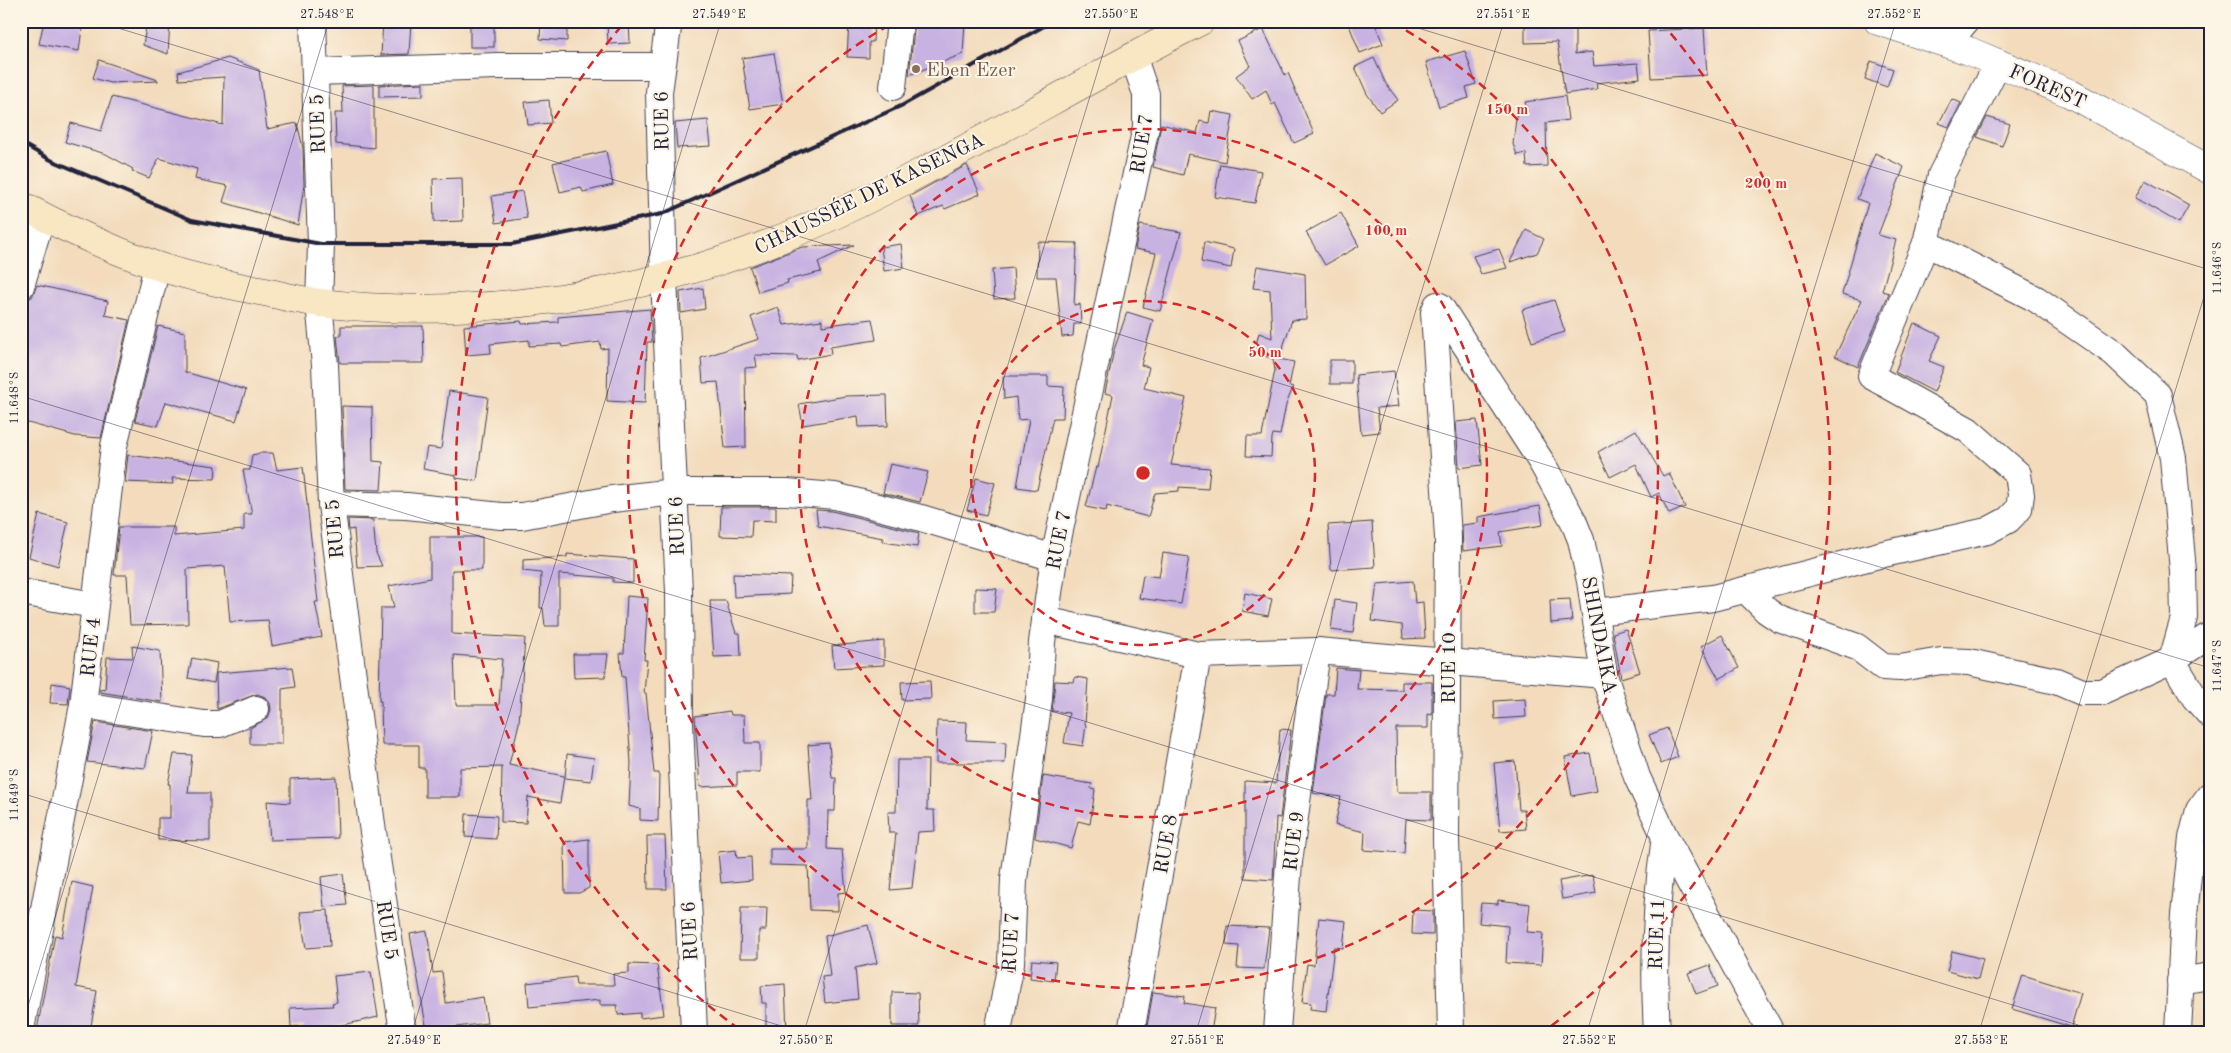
<svg xmlns="http://www.w3.org/2000/svg" width="2231" height="1053" font-family="'Old Standard TT',serif">
<style>
.building{fill:#c8b2e2;fill-rule:evenodd}
.lines{fill:none;stroke-linecap:round;stroke-linejoin:round}
.minor-casing{stroke:#413e4e;stroke-width:28}
.tertiary-casing{stroke:#413e4e;stroke-width:29}
.secondary-casing{stroke:#413e4e;stroke-width:29}
.minor{stroke:#fff;stroke-width:26}
.tertiary{stroke:#fff;stroke-width:28}
.secondary{stroke:#f9e7c3;stroke-width:28}
.rail{stroke:#22223b;stroke-width:4}
.ticks{fill:none;stroke:#22223b;stroke-width:1;stroke-opacity:0.45}
.ring{fill:none;stroke:#d62828;stroke-width:2.5;stroke-dasharray:9 6}
.education-dot{fill:#8d6e63;stroke:#fcf5e5;stroke-width:2}
.labels{text-anchor:middle;stroke-width:4;stroke-linejoin:round;paint-order:stroke}
.education-label{font-size:20px;fill:#785e54;stroke:#fcf5e5;text-anchor:start}
.street-label{font-size:20px;fill:#22223b;stroke:#fcf5e5}
.centre{fill:#d62828;stroke:#fcf5e5;stroke-width:2.5}
.ring-label{font-size:15px;text-anchor:middle;font-weight:bold;fill:#d62828;stroke:#fcf5e5;stroke-width:4;stroke-linejoin:round;paint-order:stroke}
.neatline{fill:none;stroke:#22223b;stroke-width:2}
.ticks-label{font-size:12px;text-anchor:middle;fill:#22223b}
</style>
<rect width="100%" height="100%" fill="#fcf5e5"/>
<filter id="ink" filterUnits="userSpaceOnUse"><feTurbulence type="fractalNoise" baseFrequency=".02" numOctaves="2"/><feDisplacementMap in="SourceGraphic" scale="10" xChannelSelector="R" yChannelSelector="G"/><feConvolveMatrix kernelMatrix="1 2 1 2 8 2 1 2 1" color-interpolation-filters="sRGB"/></filter>
<filter id="wash" filterUnits="userSpaceOnUse"><feTurbulence type="fractalNoise" baseFrequency=".0096" numOctaves="4" result="noise"/><feDisplacementMap in="SourceGraphic" scale="20" xChannelSelector="R" yChannelSelector="G"/><feGaussianBlur stdDeviation="1.12" result="paint"/><feColorMatrix in="noise" values="0 0 0 0 0 0 0 0 0 0 0 0 0 0 0 0 0 1.4 0 .05"/><feComposite in="paint" operator="in"/></filter>
<g filter="url(#wash)">
<rect width="100%" height="100%" fill="#f3dbbc"/>
<g id="blocks">
<g class="building">
<polygon points="44,21 83,21 79,51 39,44"/>
<polygon points="147,21 170,21 168,54 143,45"/>
<polygon points="383,21 411,21 409,54 381,55"/>
<rect x="470" y="21" width="24" height="26"/>
<polygon points="541,21 567,21 567,41 540,39"/>
<polygon points="607,21 629,21 630,43 608,44"/>
<polygon points="849,21 874,21 873,42 869,42 869,58 847,57"/>
<polygon points="915,21 965,21 963,54 909,75"/>
<polygon points="1360,21 1374,21 1383,44 1360,53 1349,25"/>
<polygon points="1525,21 1575,21 1575,54 1592,52 1594,66 1638,63 1640,78 1596,83 1597,89 1565,94 1557,42 1525,43"/>
<polygon points="1704,28 1707,75 1651,78 1648,31"/>
<polygon points="1263,29 1285,75 1288,73 1314,134 1294,143 1275,103 1272,105 1266,90 1252,99 1236,76 1250,66 1238,41"/>
<polygon points="1465,51 1476,84 1466,87 1469,98 1439,107 1426,62"/>
<polygon points="774,53 783,104 750,109 742,58"/>
<polygon points="228,58 259,70 267,129 297,123 303,148 304,185 298,225 223,202 228,186 195,179 197,169 159,158 149,178 132,171 133,169 106,154 65,142 71,123 101,131 112,97 223,125 224,77 179,80 178,72"/>
<polygon points="1374,58 1386,84 1398,100 1380,112 1367,94 1355,67"/>
<polygon points="99,60 158,80 158,81 110,83 93,78"/>
<polygon points="1871,61 1893,69 1887,87 1865,79"/>
<polygon points="423,83 423,96 379,97 379,85"/>
<polygon points="374,85 374,148 336,144 335,113 343,113 342,86"/>
<polygon points="1565,96 1568,120 1546,123 1547,166 1527,167 1526,153 1517,155 1513,144 1517,110 1527,111 1525,102"/>
<polygon points="1952,99 1961,103 1949,127 1939,123"/>
<polygon points="549,100 551,123 528,125 525,102"/>
<polygon points="1211,111 1233,115 1225,162 1188,154 1183,175 1153,167 1161,124 1197,133 1200,121 1209,123"/>
<polygon points="1987,117 2010,124 2002,146 1977,137"/>
<polygon points="708,120 711,146 677,148 675,123"/>
<polygon points="606,151 613,185 583,192 581,187 560,192 553,163"/>
<polygon points="1875,153 1904,167 1878,235 1896,240 1882,291 1889,293 1858,367 1835,356 1862,300 1842,294 1868,203 1857,199"/>
<polygon points="1220,164 1261,171 1255,203 1215,197"/>
<polygon points="967,165 980,194 945,209 943,206 918,216 910,196"/>
<polygon points="462,178 463,221 434,222 433,179"/>
<polygon points="2145,180 2189,205 2179,223 2135,198"/>
<polygon points="522,191 527,218 496,223 492,196"/>
<polygon points="1341,213 1359,246 1325,265 1306,232"/>
<polygon points="1140,225 1181,232 1160,311 1143,307 1156,253 1135,249"/>
<polygon points="1526,230 1544,239 1537,253 1510,262"/>
<polygon points="1038,242 1077,243 1074,305 1080,304 1081,324 1074,324 1073,336 1062,337 1056,277 1037,277"/>
<polygon points="1204,242 1234,249 1231,268 1201,262"/>
<polygon points="901,244 904,268 884,271 881,247"/>
<polygon points="854,245 818,262 821,272 787,280 788,283 758,292 750,267 802,247"/>
<polygon points="1499,249 1507,268 1481,274 1473,256"/>
<polygon points="1257,266 1305,274 1306,319 1292,320 1279,359 1294,362 1289,386 1293,387 1286,405 1280,435 1273,434 1272,438 1271,457 1246,456 1247,436 1262,436 1275,370 1273,359 1254,352 1259,333 1272,338 1270,290 1253,288"/>
<polygon points="1013,268 1015,298 994,299 992,270"/>
<polygon points="37,285 108,301 105,315 129,320 101,438 75,436 21,421 21,301 32,297"/>
<polygon points="703,288 705,309 681,313 680,292"/>
<polygon points="1554,300 1565,332 1532,342 1522,310"/>
<polygon points="778,307 784,325 822,320 822,326 872,319 876,340 830,347 831,354 798,360 797,356 755,355 757,367 745,368 746,447 725,448 718,382 703,383 701,358 759,339 751,317"/>
<polygon points="650,309 652,342 647,342 645,403 607,401 608,348 601,349 600,342 562,347 561,344 529,346 529,340 490,344 491,353 466,355 464,326 521,321 522,324 558,322 558,317"/>
<polygon points="1127,312 1153,320 1141,365 1149,367 1144,388 1186,398 1171,465 1210,468 1208,489 1179,487 1179,491 1155,493 1148,517 1107,506 1106,511 1086,507 1096,467 1098,468 1113,395 1105,393 1114,350"/>
<polygon points="1914,323 1941,336 1929,361 1944,367 1934,392 1895,372"/>
<polygon points="158,326 185,332 185,372 246,390 236,421 166,402 158,426 135,421"/>
<polygon points="341,326 423,326 424,363 340,363 337,336 341,336"/>
<rect x="1330" y="360" width="22" height="24"/>
<polygon points="1394,371 1399,406 1377,408 1380,432 1361,434 1356,375"/>
<polygon points="1003,376 1048,376 1048,386 1064,387 1063,418 1053,418 1037,490 1017,487 1029,419 1018,420 1016,397 1004,399"/>
<polygon points="449,391 488,397 477,481 456,478 456,475 423,469 427,447 441,449"/>
<polygon points="887,395 888,426 859,427 858,416 803,425 799,404 846,396"/>
<polygon points="342,406 372,407 373,461 383,462 381,490 345,489"/>
<polygon points="1477,420 1482,465 1459,468 1456,422"/>
<polygon points="1636,430 1663,476 1669,473 1685,507 1669,514 1659,493 1651,497 1636,464 1610,477 1598,452"/>
<polygon points="261,453 273,453 277,470 303,467 318,602 315,602 322,637 272,646 268,620 230,622 225,566 187,569 188,624 130,625 127,575 114,575 119,527 174,527 174,536 244,530 244,514 252,514 243,470 250,470 252,455"/>
<polygon points="128,455 216,466 215,479 172,478 173,484 125,482"/>
<polygon points="890,464 928,472 920,502 883,493"/>
<polygon points="976,478 995,483 986,515 967,510"/>
<polygon points="1540,506 1543,525 1500,532 1502,546 1463,551 1462,525 1478,523 1478,517"/>
<polygon points="721,507 776,507 776,521 752,520 751,537 720,536"/>
<polygon points="816,510 832,511 919,533 917,547 883,542 883,538 818,526"/>
<polygon points="39,514 68,522 58,566 29,557"/>
<polygon points="348,519 373,520 376,553 382,566 357,567 354,529 349,530"/>
<polygon points="1372,522 1375,567 1331,570 1328,525"/>
<path d="M 430,537 L 482,537 L 482,570 L 452,570 L 452,634 L 525,638 L 519,723 L 509,765 L 564,776 L 560,803 L 528,797 L 526,823 L 501,822 L 502,767 L 460,768 L 460,797 L 425,797 L 425,768 L 419,768 L 419,745 L 382,745 L 381,701 L 379,701 L 381,608 L 394,608 L 389,586 L 430,578 ZM 454,655 L 502,659 L 499,705 L 456,705 Z"/>
<polygon points="1163,553 1189,557 1181,604 1139,598 1143,575 1159,577"/>
<polygon points="567,554 633,559 633,583 613,582 613,578 559,574 559,626 545,626 543,608 540,608 541,573 523,571 523,560 567,557"/>
<polygon points="733,574 791,576 790,594 734,597"/>
<polygon points="1413,581 1415,603 1423,602 1425,638 1403,639 1402,625 1372,621 1377,584"/>
<polygon points="975,588 997,589 994,612 975,612"/>
<polygon points="1245,593 1272,599 1268,616 1242,611"/>
<polygon points="627,596 648,598 644,660 647,660 644,693 646,693 654,773 659,773 658,821 640,820 640,809 629,806 631,763 625,677 622,677 620,653 624,653"/>
<polygon points="1570,599 1572,621 1551,623 1550,600"/>
<polygon points="1335,600 1357,603 1353,633 1331,630"/>
<polygon points="710,601 726,601 736,633 740,633 741,656 714,657"/>
<polygon points="1626,629 1640,672 1621,678 1613,633"/>
<polygon points="1722,635 1739,668 1719,679 1701,646"/>
<polygon points="884,641 884,665 834,668 832,646"/>
<polygon points="132,646 160,651 162,702 100,692 100,689 105,690 107,657 133,658"/>
<polygon points="573,654 608,654 605,677 574,678"/>
<polygon points="192,658 217,663 214,683 188,678"/>
<polygon points="292,667 295,687 282,689 282,744 250,744 250,728 268,718 271,710 270,703 265,697 257,694 217,709 216,673"/>
<polygon points="1336,668 1359,670 1357,689 1402,690 1402,682 1432,682 1432,715 1428,714 1428,728 1396,728 1397,792 1431,792 1431,820 1406,819 1404,853 1364,850 1365,832 1335,825 1341,797 1313,793 1326,694 1334,694"/>
<polygon points="1075,677 1088,679 1085,724 1086,725 1083,746 1064,743 1069,713 1052,711 1055,681 1074,682"/>
<polygon points="930,681 931,699 902,700 901,682"/>
<polygon points="52,683 70,686 68,704 50,703"/>
<polygon points="1525,699 1526,717 1495,719 1494,701"/>
<polygon points="730,711 731,715 744,715 745,743 760,743 760,772 737,772 737,785 700,787 695,716"/>
<polygon points="937,721 967,722 966,740 1006,742 1005,763 936,763"/>
<polygon points="95,722 153,731 145,768 87,762"/>
<polygon points="1667,728 1678,757 1661,764 1649,735"/>
<polygon points="1280,729 1291,730 1280,818 1276,817 1273,880 1245,878 1245,781 1276,783"/>
<polygon points="829,743 832,778 836,778 835,811 828,811 827,849 842,850 846,892 838,893 838,911 810,910 808,866 770,865 770,849 808,849 808,800 812,800 808,745"/>
<polygon points="1590,753 1597,791 1572,796 1565,757"/>
<polygon points="174,754 192,755 188,793 210,793 210,841 158,840 158,818 170,818 170,784 168,784"/>
<polygon points="567,754 594,758 591,781 565,778"/>
<polygon points="897,760 928,760 927,810 934,810 935,831 918,832 912,888 890,890 896,833 889,833 888,812 896,812"/>
<polygon points="1515,761 1519,810 1524,810 1526,829 1500,831 1494,763"/>
<polygon points="1043,776 1092,784 1091,789 1095,790 1090,824 1078,821 1071,848 1035,838"/>
<polygon points="336,777 338,838 270,840 267,801 290,803 290,779"/>
<polygon points="466,814 497,816 496,839 465,837"/>
<polygon points="647,836 665,836 667,889 648,889"/>
<polygon points="589,839 589,888 579,893 565,893 564,842"/>
<polygon points="736,850 737,858 751,857 752,880 721,883 718,852"/>
<polygon points="343,874 347,905 324,907 321,877"/>
<polygon points="1593,875 1596,893 1562,899 1559,881"/>
<polygon points="72,882 93,887 76,987 97,991 90,1032 37,1030 55,935 62,937"/>
<polygon points="1498,900 1530,904 1527,932 1543,933 1541,965 1506,963 1508,926 1479,923 1481,903 1498,904"/>
<polygon points="741,908 767,908 766,930 759,930 759,958 740,958"/>
<polygon points="328,910 330,946 306,948 300,912"/>
<polygon points="1413,910 1433,911 1433,935 1412,934"/>
<polygon points="1319,918 1346,921 1343,948 1334,947 1326,1011 1310,1009 1311,1003 1302,1002 1307,964 1314,965"/>
<polygon points="868,925 877,963 855,968 858,999 825,1003 822,977 830,976 825,936"/>
<polygon points="1227,926 1269,928 1264,969 1237,968 1239,946 1226,945"/>
<polygon points="427,931 433,973 442,972 446,1003 483,997 487,1023 427,1031 410,934"/>
<polygon points="1952,951 1983,959 1978,979 1947,971"/>
<polygon points="1032,960 1056,962 1054,981 1030,978"/>
<polygon points="629,964 657,965 664,1015 640,1018 640,1013 618,1015 617,1005 600,1005 600,1000 529,1007 527,983 575,977 576,985 614,985 613,974 629,973"/>
<polygon points="1710,965 1718,986 1696,994 1688,973"/>
<polygon points="371,972 378,1017 312,1032 304,1032 304,1026 291,1027 290,1008 333,1006 332,1003 337,1002 334,976"/>
<polygon points="2023,975 2081,993 2071,1027 2012,1009"/>
<polygon points="785,984 787,1032 766,1032 766,1003 762,1003 761,986"/>
<polygon points="892,992 918,993 919,1026 892,1026"/>
<polygon points="1153,992 1185,996 1184,1003 1215,1008 1211,1032 1146,1032"/>
</g>
</g>
</g>
<g filter="url(#ink)">
<use href="#blocks" fill-opacity="0" stroke="#413e4e" stroke-width="1"/>
<g class="lines">
<g class="minor-casing">
<g id="minor">
<polyline points="313,21 321,244 319,303 325,365 331,504 372,825 403,1032"/>
<polyline points="669,21 659,92 664,279 679,591 680,723 694,1032"/>
<polyline points="1947,44 1966,21"/>
<polyline points="1998,63 1941,175 1926,243 2036,299 2114,353 2158,395 2173,458 2183,571 2184,618 2172,660 2195,698 2210,715"/>
<polyline points="315,72 497,66 661,66"/>
<polyline points="893,87 900,21"/>
<polyline points="21,286 42,216"/>
<polyline points="331,504 407,506 501,516 522,516 612,499 675,492 787,492 835,496 921,518 1054,558"/>
<polyline points="1746,590 1767,611 1779,619 1857,647 1883,667 1900,668 1941,661 1969,662 2056,681 2082,692 2102,692 2172,660 2210,635"/>
<polyline points="21,592 94,605"/>
<polyline points="1596,612 1713,598 1879,555 1987,531 2008,520 2019,509 2021,495 2018,474 1968,430 1871,376 1926,243"/>
<polyline points="1045,620 1198,655 1317,651 1604,675"/>
<polyline points="83,705 204,724 220,724 256,709"/>
<polyline points="2180,981 2210,976"/>
<polyline points="21,1029 83,705 114,446 157,266"/>
<polyline points="998,1032 1011,963 1014,879 1039,699 1042,642 1054,558 1146,127 1146,94 1133,56"/>
<polyline points="1131,1032 1198,655"/>
<polyline points="1277,1032 1289,862 1317,651"/>
<polyline points="1451,1032 1446,839 1448,538 1434,312 1437,305 1440,306 1542,463 1573,520 1581,540 1590,581 1604,675 1637,777 1665,837 1771,1032"/>
<path d="M 1657,1032 C 1653,964 1655,904 1665,837"/>
<polyline points="2178,1032 2184,915 2192,838 2199,810 2210,795"/>
</g>
</g>
<g class="tertiary-casing">
<polyline id="tertiary" points="1878,21 1969,51 2069,93 2210,170"/>
</g>
<g class="secondary-casing">
<path id="secondary" d="M 21,205 C 64,228 109,248 154,265 C 189,277 228,285 265,292 C 283,296 302,301 320,303 C 475,321 648,295 792,234 C 933,174 1064,90 1201,21"/>
</g>
<use href="#minor" class="minor"/>
<use href="#tertiary" class="tertiary"/>
<use href="#secondary" class="secondary"/>
<polyline class="rail" points="21,143 51,160 192,220 321,244 512,244 662,214 903,105 1053,21"/>
</g>
</g>
<path class="ticks" d="M 95,21 L 2210,668M 1395,21 L 2210,270M 21,396 L 2101,1032M 21,793 L 801,1032M 21,1029 L 329,21M 412,1032 L 721,21M 804,1032 L 1113,21M 1196,1032 L 1504,21M 1587,1032 L 1896,21M 1979,1032 L 2210,277"/>
<g class="ring">
<circle cx="1143" cy="473" r="172"/>
<circle cx="1143" cy="473" r="344"/>
<path d="M1393 23A515 515 0 1 1 893 23"/>
<path d="M739 1029A687 687 0 0 1 625 22M1661 22A687 687 0 0 1 1547 1029"/>
</g>
<circle class="education-dot" cx="916" cy="69" r="5"/>
<g class="labels">
<g class="education-label">
<text x="926" y="76">Eben Ezer</text>
</g>
<g class="street-label">
<text transform="translate(2048 86) rotate(24)" y="7">FOREST</text>
<text transform="translate(661 121) rotate(-91)" y="7">RUE 6</text>
<text transform="translate(317 124) rotate(-92)" y="7">RUE 5</text>
<text transform="translate(1141 144) rotate(-81)" y="7">RUE 7</text>
<text transform="translate(869 193) rotate(-26)" y="7">CHAUSSÉE DE KASENGA</text>
<text transform="translate(676 526) rotate(-92)" y="7">RUE 6</text>
<text transform="translate(334 529) rotate(-95)" y="7">RUE 5</text>
<text transform="translate(1058 540) rotate(-79)" y="7">RUE 7</text>
<text transform="translate(1600 635) rotate(79)" y="7">SHINDAIKA</text>
<text transform="translate(90 647) rotate(-84)" y="7">RUE 4</text>
<text transform="translate(1448 668) rotate(-90)" y="7">RUE 10</text>
<text transform="translate(1293 841) rotate(-83)" y="7">RUE 9</text>
<text transform="translate(1165 844) rotate(-80)" y="7">RUE 8</text>
<text transform="translate(388 930) rotate(81)" y="7">RUE 5</text>
<text transform="translate(689 931) rotate(-93)" y="7">RUE 6</text>
<text transform="translate(1656 934) rotate(-88)" y="7">RUE 11</text>
<text transform="translate(1010 942) rotate(-87)" y="7">RUE 7</text>
</g>
</g>
<circle cx="1143" cy="473" r="8" class="centre"/>
<g class="ring-label">
<text x="1507" y="114">150 m</text>
<text x="1766" y="188">200 m</text>
<text x="1386" y="235">100 m</text>
<text x="1265" y="357">50 m</text>
</g>
<rect width="2231" height="1053" fill="none" stroke="#fcf5e5" stroke-width="55"/>
<rect x="28" y="28" width="2176" height="998" class="neatline"/>
<g class="ticks-label">
<text x="327" y="18">27.548°E</text>
<text x="719" y="18">27.549°E</text>
<text x="1111" y="18">27.550°E</text>
<text x="1503" y="18">27.551°E</text>
<text x="1894" y="18">27.552°E</text>
<text transform="translate(2217 268) rotate(-90)" y="4">11.646°S</text>
<text transform="translate(14 398) rotate(-90)" y="4">11.648°S</text>
<text transform="translate(2217 666) rotate(-90)" y="4">11.647°S</text>
<text transform="translate(14 795) rotate(-90)" y="4">11.649°S</text>
<text x="414" y="1044">27.549°E</text>
<text x="806" y="1044">27.550°E</text>
<text x="1197" y="1044">27.551°E</text>
<text x="1589" y="1044">27.552°E</text>
<text x="1981" y="1044">27.553°E</text>
</g>
</svg>
